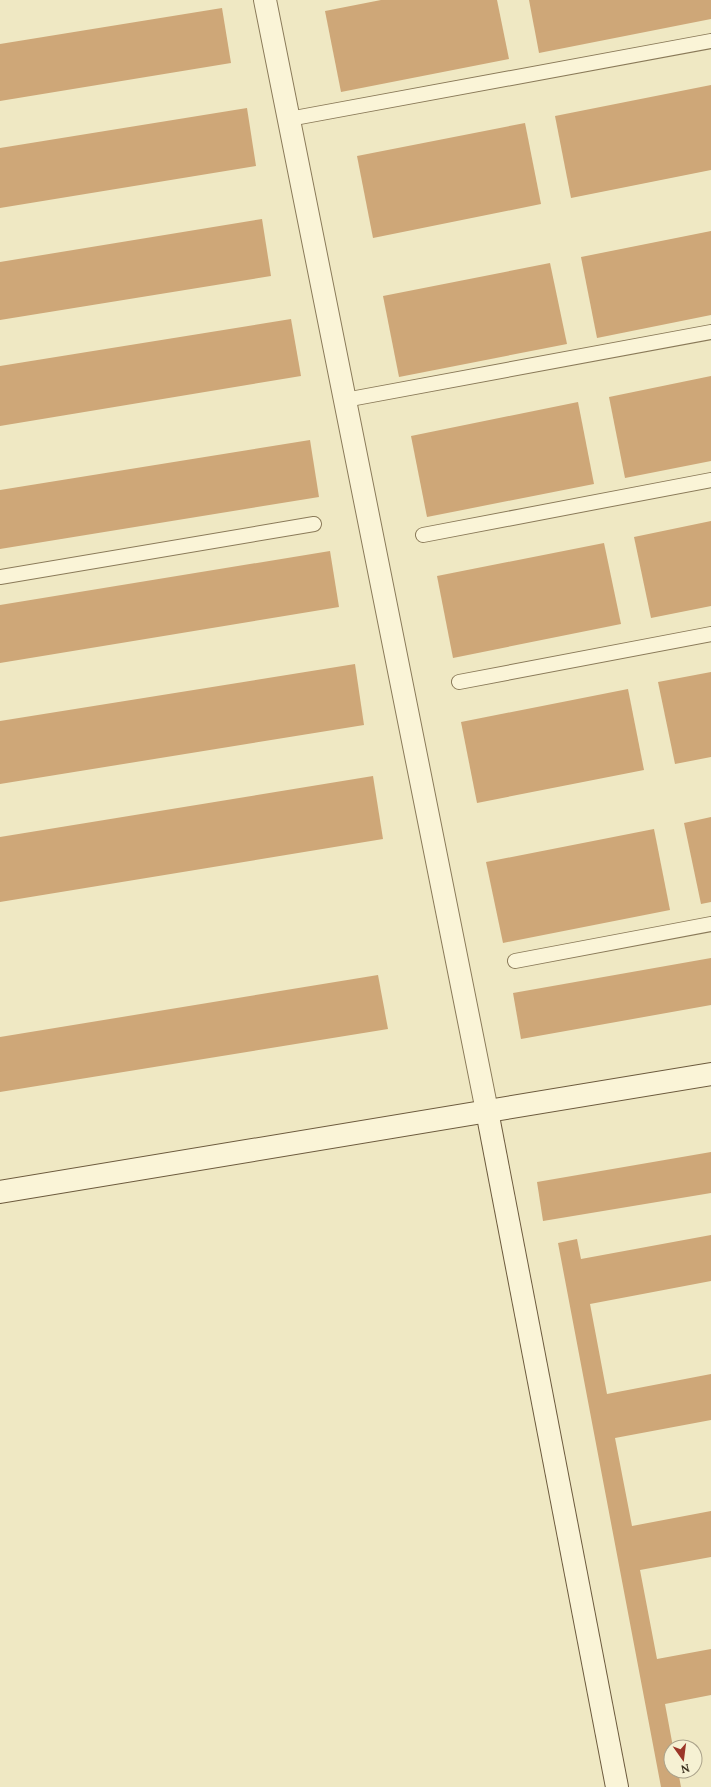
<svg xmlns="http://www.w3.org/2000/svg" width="711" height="1787" font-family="Lora,serif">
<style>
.building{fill:#cea778}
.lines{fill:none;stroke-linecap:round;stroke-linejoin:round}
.lane-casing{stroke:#8a7a59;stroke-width:16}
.street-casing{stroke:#8a7a59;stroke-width:24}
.secondary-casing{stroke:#6c5a3d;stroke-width:24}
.lane{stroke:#faf4d7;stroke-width:14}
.street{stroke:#faf4d7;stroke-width:22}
.secondary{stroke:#faf4d7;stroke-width:22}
</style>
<rect width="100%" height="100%" fill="#efe8c3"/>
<g class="building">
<polygon points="381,0 497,0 509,59 341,92 325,11"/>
<polygon points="529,0 711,0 711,19 539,53"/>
<polygon points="222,8 231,63 0,101 0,44"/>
<polygon points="711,85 711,170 571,198 555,116"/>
<polygon points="247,108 256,166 0,208 0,148"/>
<polygon points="525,123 541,204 373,238 357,156"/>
<polygon points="262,219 271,276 0,320 0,262"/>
<polygon points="711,231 711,315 597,338 581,257"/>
<polygon points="550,263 567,344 399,377 383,296"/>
<polygon points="291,319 301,376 0,426 0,366"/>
<polygon points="711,376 711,461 625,478 609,397"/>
<polygon points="578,402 594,484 427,517 411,436"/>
<polygon points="310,440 319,497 0,549 0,490"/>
<polygon points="711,521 711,606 651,618 634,537"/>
<polygon points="604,543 621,624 453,658 437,576"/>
<polygon points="330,551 339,607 0,663 0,605"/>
<polygon points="355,664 364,725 0,784 0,721"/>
<polygon points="711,672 711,757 675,764 658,682"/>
<polygon points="628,689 644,770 477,803 461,722"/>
<polygon points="373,776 383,839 0,902 0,837"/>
<polygon points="711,817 711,902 701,904 684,823"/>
<polygon points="654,829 670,910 503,943 486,862"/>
<polygon points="711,958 711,1005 521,1039 513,993"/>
<polygon points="378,975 388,1029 0,1092 0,1037"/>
<polygon points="711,1152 711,1193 543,1221 537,1182"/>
<polygon points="711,1235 711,1281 590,1304 607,1394 711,1374 711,1420 615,1438 632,1526 711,1511 711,1557 640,1570 657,1659 711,1649 711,1695 665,1704 673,1747 671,1747 671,1771 678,1771 681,1787 661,1787 558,1243 577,1239 581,1259"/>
</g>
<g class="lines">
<g class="lane-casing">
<g id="lane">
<polyline points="289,119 711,41"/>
<polyline points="345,400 711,332"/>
<polyline points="423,535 711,480"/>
<polyline points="0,577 314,524"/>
<polyline points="459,682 711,634"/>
<polyline points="515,961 711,924"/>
</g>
</g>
<g class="street-casing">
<polyline id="street" points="265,0 487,1111"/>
</g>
<g class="secondary-casing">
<g id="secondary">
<polyline points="487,1111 617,1787"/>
<polyline points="0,1192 711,1074"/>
</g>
</g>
<use href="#lane" class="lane"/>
<use href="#street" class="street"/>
<use href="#secondary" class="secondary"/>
</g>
<g transform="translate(683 1759) rotate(166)"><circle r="19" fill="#f6f1d3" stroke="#aba38b"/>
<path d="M0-3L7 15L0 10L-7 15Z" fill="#9b3628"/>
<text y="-6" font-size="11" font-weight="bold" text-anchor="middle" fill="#3a2f1e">N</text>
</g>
</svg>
